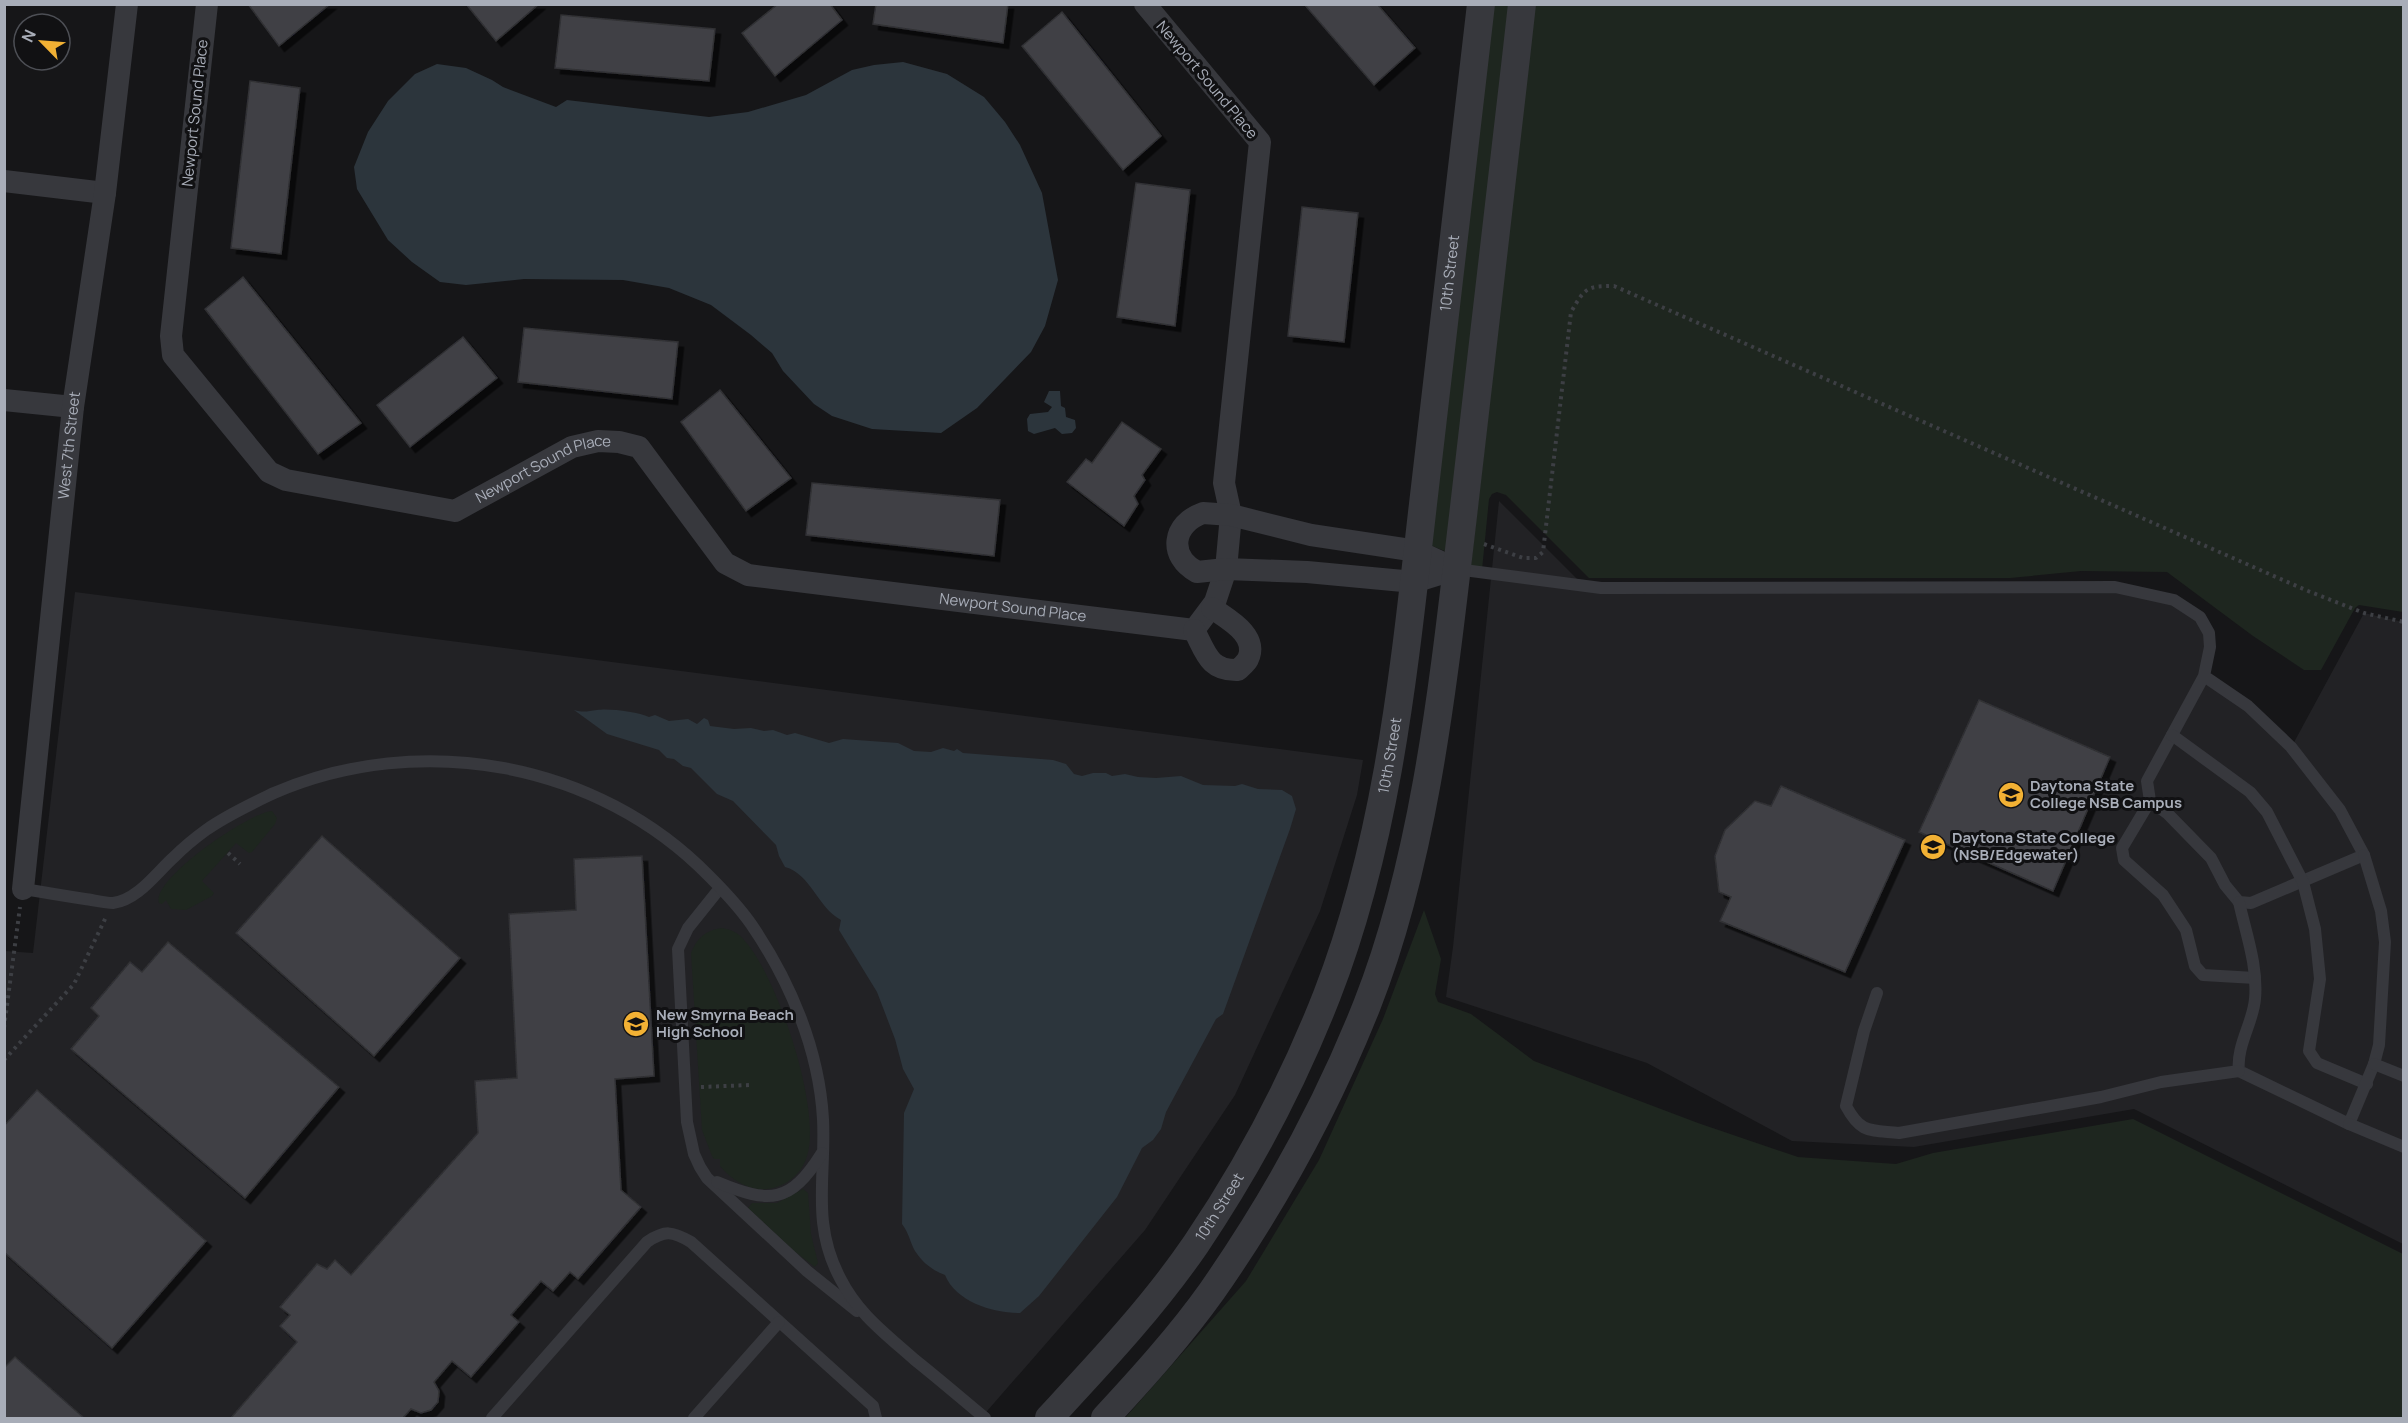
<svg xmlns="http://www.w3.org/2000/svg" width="2408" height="1423" font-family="Manrope,sans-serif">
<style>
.built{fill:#222225}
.green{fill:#1e261f}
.water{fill:#2c353c}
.building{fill:#404145;stroke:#303034;stroke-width:1.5;filter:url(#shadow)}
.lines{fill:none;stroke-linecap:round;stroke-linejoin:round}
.path{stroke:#3d3f44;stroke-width:4;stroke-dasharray:3 4.5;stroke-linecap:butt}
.service{stroke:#37383d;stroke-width:12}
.minor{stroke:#37383d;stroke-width:22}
.tertiary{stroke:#37383d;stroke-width:28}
.labels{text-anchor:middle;stroke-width:6;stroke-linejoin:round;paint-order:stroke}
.street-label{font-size:15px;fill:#a8adb8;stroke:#111113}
.poi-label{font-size:15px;font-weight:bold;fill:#a8adb8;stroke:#111113;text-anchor:start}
</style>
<defs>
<filter id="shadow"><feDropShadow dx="5.5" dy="5.5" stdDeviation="0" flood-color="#0009"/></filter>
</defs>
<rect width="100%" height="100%" fill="#161618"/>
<g class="built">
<polygon points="1499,501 1585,587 2115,587 2174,600 2209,633 2204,676 2292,746 2364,613 2403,622 2403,1244 2134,1109 1914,1147 1792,1141 1647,1063 1446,997 1453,947"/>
<polygon points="75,592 1363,760 1357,795 1320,911 1235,1095 1145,1230 981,1418 5,1418 5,951 33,953"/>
</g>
<g class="green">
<polygon points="1493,5 1511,5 1447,552 1430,545"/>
<polygon points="1535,5 2403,5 2403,612 2359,605 2355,608 2321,670 2304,670 2253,636 2167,572 2081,571 2010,578 1589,578 1506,495 1497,492 1492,494 1489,499 1482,570 1471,565"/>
<path d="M 272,811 L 277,818 L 275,824 L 252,852 L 249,853 L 236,843 L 202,881 L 214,893 L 212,896 L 186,910 L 171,909 L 166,900 L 162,904 L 159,903 C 151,879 250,812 272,811 Z"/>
<polygon points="1424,910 1441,959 1435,994 1438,1002 1471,1014 1534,1061 1698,1123 1798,1157 1896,1164 1933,1153 2133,1119 2403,1254 2403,1418 1125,1418 1246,1281 1319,1160 1383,1019"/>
<path d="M 721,928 C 730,929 738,932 744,940 C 777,975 822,1110 807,1156 C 802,1174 786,1187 767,1189 C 748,1191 731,1179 720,1166 L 720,1159 L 714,1159 L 712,1156 L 702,1130 L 691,953 C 697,938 705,931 721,928 Z"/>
<polygon points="803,1189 808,1193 811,1234 818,1263 815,1267 794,1251 748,1208 752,1203 777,1203"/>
</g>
<g class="water">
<polygon points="903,62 947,74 984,97 1005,122 1020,145 1042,193 1058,280 1045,326 1031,352 977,408 941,433 872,429 832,416 814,404 783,371 772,353 751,335 711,305 669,288 623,280 524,279 466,285 440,282 412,262 388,240 357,189 354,167 368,132 388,101 415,74 437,64 466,68 492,80 503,87 556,107 567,100 709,117 748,112 806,95 852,70 874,65"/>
<polygon points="1049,391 1060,391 1061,406 1065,408 1066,417 1075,420 1076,428 1072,433 1062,434 1055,428 1034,434 1028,431 1027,419 1030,414 1048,412 1052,407 1044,402"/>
<path d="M 574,710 C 584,713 588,711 597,710 C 609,708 638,712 649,717 L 655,715 L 669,721 L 688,719 L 697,724 L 704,718 L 708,720 L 710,726 L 734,729 L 751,728 L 764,731 L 773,730 L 787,735 L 795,733 L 829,743 L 843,739 L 898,743 L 914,751 L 931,752 L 943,748 L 954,751 L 957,749 L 963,753 L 1053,760 L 1066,764 L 1074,774 L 1082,776 L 1093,773 L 1106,773 L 1112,776 L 1125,774 L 1138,777 L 1156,778 L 1181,776 L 1203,785 L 1235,786 L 1242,784 L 1258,789 L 1282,790 L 1292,796 L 1296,809 L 1290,829 L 1223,1014 L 1216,1019 L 1166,1112 L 1161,1129 L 1153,1140 L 1142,1148 L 1117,1197 L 1039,1296 L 1020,1313 C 993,1313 956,1302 945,1275 C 932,1270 923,1263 915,1251 C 910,1242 909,1233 902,1224 L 904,1113 L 914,1089 L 903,1069 L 895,1039 L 877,992 L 839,930 L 841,920 C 817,907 811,874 785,867 L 779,856 L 776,845 L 733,801 L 717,794 L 691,768 L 683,766 L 674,759 L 667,758 L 659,750 L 607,734 Z"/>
</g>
<g class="building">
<polygon points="248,4 330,4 279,46"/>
<polygon points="466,4 539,4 496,41"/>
<polygon points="778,4 830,4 842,20 775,76 742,33"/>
<polygon points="876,4 1008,4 1003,43 873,24"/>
<polygon points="1304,4 1377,4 1415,48 1374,85"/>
<polygon points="1062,12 1161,136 1123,170 1022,46"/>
<polygon points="561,15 715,29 709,81 555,68"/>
<polygon points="250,81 300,88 281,254 231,248"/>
<polygon points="1136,183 1190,190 1175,326 1117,317"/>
<polygon points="1302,207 1358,213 1344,342 1288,336"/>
<polygon points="243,277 361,423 318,454 205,309"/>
<polygon points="524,328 678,342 672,399 518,382"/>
<polygon points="463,337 497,378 410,447 377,405"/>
<polygon points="720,390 791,478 746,511 681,422"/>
<polygon points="1122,422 1161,449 1142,475 1145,480 1134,496 1138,504 1124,526 1067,482 1086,459 1092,463"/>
<polygon points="812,483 1000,500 994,556 806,535"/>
<polygon points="1979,700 2110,757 2053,891 1919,832"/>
<polygon points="1781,786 1905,840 1845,972 1720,921 1731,897 1719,892 1715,856 1725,830 1755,801 1771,806"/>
<polygon points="322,836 460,958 374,1056 236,933"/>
<polygon points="642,856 654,1076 615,1079 621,1190 641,1207 578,1279 570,1272 553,1291 541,1281 511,1315 519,1322 471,1377 452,1361 434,1382 439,1391 438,1402 431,1410 421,1413 411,1409 402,1419 230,1419 297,1342 280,1326 290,1315 280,1307 317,1264 327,1269 335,1260 351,1275 478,1133 475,1081 517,1078 509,914 576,910 574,859"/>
<polygon points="168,942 339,1087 245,1198 71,1049 99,1016 91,1008 130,962 142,972"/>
<polygon points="37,1090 206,1241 112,1348 4,1252 4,1126"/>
<polygon points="15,1357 85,1419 4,1419 4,1368"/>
</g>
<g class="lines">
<g class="path">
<path d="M 1484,544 L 1523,558 L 1536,558 L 1543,552 L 1571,312 C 1585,288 1586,286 1614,286 L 2308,591 L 2364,613 L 2404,622"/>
<polyline points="228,853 240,864"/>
<polyline points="4,1028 20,907"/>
<polyline points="4,1060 74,984 106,917"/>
<polyline points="701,1087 750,1085"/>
</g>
<g class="service">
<polyline points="1456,569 1601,588 2115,587 2174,600 2200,617 2209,633 2210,647 2204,676 2147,781 2150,801 2168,814 2211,858 2225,885 2239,902 2251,903 2364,855 2340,810 2291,747 2248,706 2204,676"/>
<polyline points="2172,735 2250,792 2267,812 2303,882 2315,929 2320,979 2309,1051 2317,1063 2367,1084"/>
<polyline points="2150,801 2122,848 2124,860 2163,895 2186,930 2195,966 2203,975 2255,978"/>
<polyline points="720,888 688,928 678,949 687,1122 694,1154 700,1167 707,1178 807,1271 857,1311"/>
<path d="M 23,889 C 43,892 64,896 85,899 C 93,900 105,903 113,903 C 138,900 157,872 174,857 C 184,847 195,838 206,830 C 227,815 251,804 274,793 C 420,730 598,762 709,876 C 724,891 739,907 751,924 C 790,981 819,1049 823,1119 C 826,1177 811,1223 840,1278 C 858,1314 886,1334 915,1360 C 939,1379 962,1399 985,1418"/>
<path d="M 2239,902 C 2246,934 2258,966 2255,999 C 2253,1023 2236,1046 2239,1071 L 2349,1124 L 2374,1064 L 2379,1045 L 2385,942 L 2381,911 L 2364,855"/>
<path d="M 1877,993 L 1864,1031 L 1846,1106 C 1861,1134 1870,1130 1899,1133 L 2101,1097 L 2161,1082 L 2239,1071"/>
<polyline points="2374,1064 2404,1076"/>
<polyline points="2349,1124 2404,1147"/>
<path d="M 717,1182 C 770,1204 790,1204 822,1153"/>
<path d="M 492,1418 L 647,1242 C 665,1230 672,1231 691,1242 L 873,1406 L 876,1418"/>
<polyline points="694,1418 779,1322"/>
</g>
<g class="minor">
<path id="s1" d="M 207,4 L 171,336 L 173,355 L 269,472 L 286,480 L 455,511 L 572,447 L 598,441 L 619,442 L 639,447 L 725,563 L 748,575 L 1194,630 L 1215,602 L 1226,569 L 1231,515 L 1224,483 L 1260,142 L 1145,4"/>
<polyline points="4,181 105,193"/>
<polyline points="4,400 73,407"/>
<path d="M 1203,513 L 1231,515 L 1311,535 L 1417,551 L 1456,569 L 1414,582 L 1307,572 L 1226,569 L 1197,572 C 1168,556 1172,524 1203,513 Z"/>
<path d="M 1194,630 C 1206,653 1209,671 1238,670 C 1241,667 1246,663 1248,659 C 1259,635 1227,619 1212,608"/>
<path id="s2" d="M 23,889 L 73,407 L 105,193 L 127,4"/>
</g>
<g class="tertiary">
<path id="s3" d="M 1049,1418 C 1100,1363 1153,1307 1196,1244 C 1248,1167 1293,1082 1327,995 C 1388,838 1404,670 1423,504 C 1442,337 1462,171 1481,4"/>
<path d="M 1105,1418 C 1142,1378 1180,1336 1212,1291 C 1274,1202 1327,1106 1367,1005 C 1426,855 1444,676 1463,516 C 1483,346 1503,175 1522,4"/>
</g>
</g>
<defs>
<g id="university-disc" transform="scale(1.35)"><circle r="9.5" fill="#f2b134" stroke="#111113"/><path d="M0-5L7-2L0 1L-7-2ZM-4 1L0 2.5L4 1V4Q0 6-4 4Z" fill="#111"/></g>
<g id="school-disc" transform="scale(1.35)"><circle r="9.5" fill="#f2b134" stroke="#111113"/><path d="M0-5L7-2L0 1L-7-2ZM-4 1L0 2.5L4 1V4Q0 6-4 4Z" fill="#111"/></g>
</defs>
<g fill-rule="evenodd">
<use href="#university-disc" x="2011" y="795"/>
<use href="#university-disc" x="1933" y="847"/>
<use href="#school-disc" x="636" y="1024"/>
</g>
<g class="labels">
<g class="street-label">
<text transform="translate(1207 80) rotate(50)" y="5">Newport Sound Place</text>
<text transform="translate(195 113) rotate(-84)" y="5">Newport Sound Place</text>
<text dy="5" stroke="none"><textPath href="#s3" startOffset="1244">10th Street</textPath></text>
<text dy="5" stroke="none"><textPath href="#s2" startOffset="446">West 7th Street</textPath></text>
<text dy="5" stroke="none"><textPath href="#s1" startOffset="794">Newport Sound Place</textPath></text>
<text dy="5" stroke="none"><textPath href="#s1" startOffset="1334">Newport Sound Place</textPath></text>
<text dy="5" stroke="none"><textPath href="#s3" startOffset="758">10th Street</textPath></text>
<text dy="5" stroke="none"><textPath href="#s3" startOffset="272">10th Street</textPath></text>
</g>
<g class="poi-label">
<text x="2030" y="791">Daytona State<tspan x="2030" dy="17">College NSB Campus</tspan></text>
<text x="1952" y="843">Daytona State College<tspan x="1952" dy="17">(NSB/Edgewater)</tspan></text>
<text x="656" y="1020">New Smyrna Beach<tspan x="656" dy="17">High School</tspan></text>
</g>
</g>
<rect width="2408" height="1423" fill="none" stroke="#a8adb8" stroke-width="12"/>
<g transform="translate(42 42) rotate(295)"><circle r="28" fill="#111113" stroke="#4d4f55" stroke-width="1.5"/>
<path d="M0-4.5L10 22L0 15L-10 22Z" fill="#f2b134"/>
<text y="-9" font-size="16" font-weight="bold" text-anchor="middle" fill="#a8adb8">N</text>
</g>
</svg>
